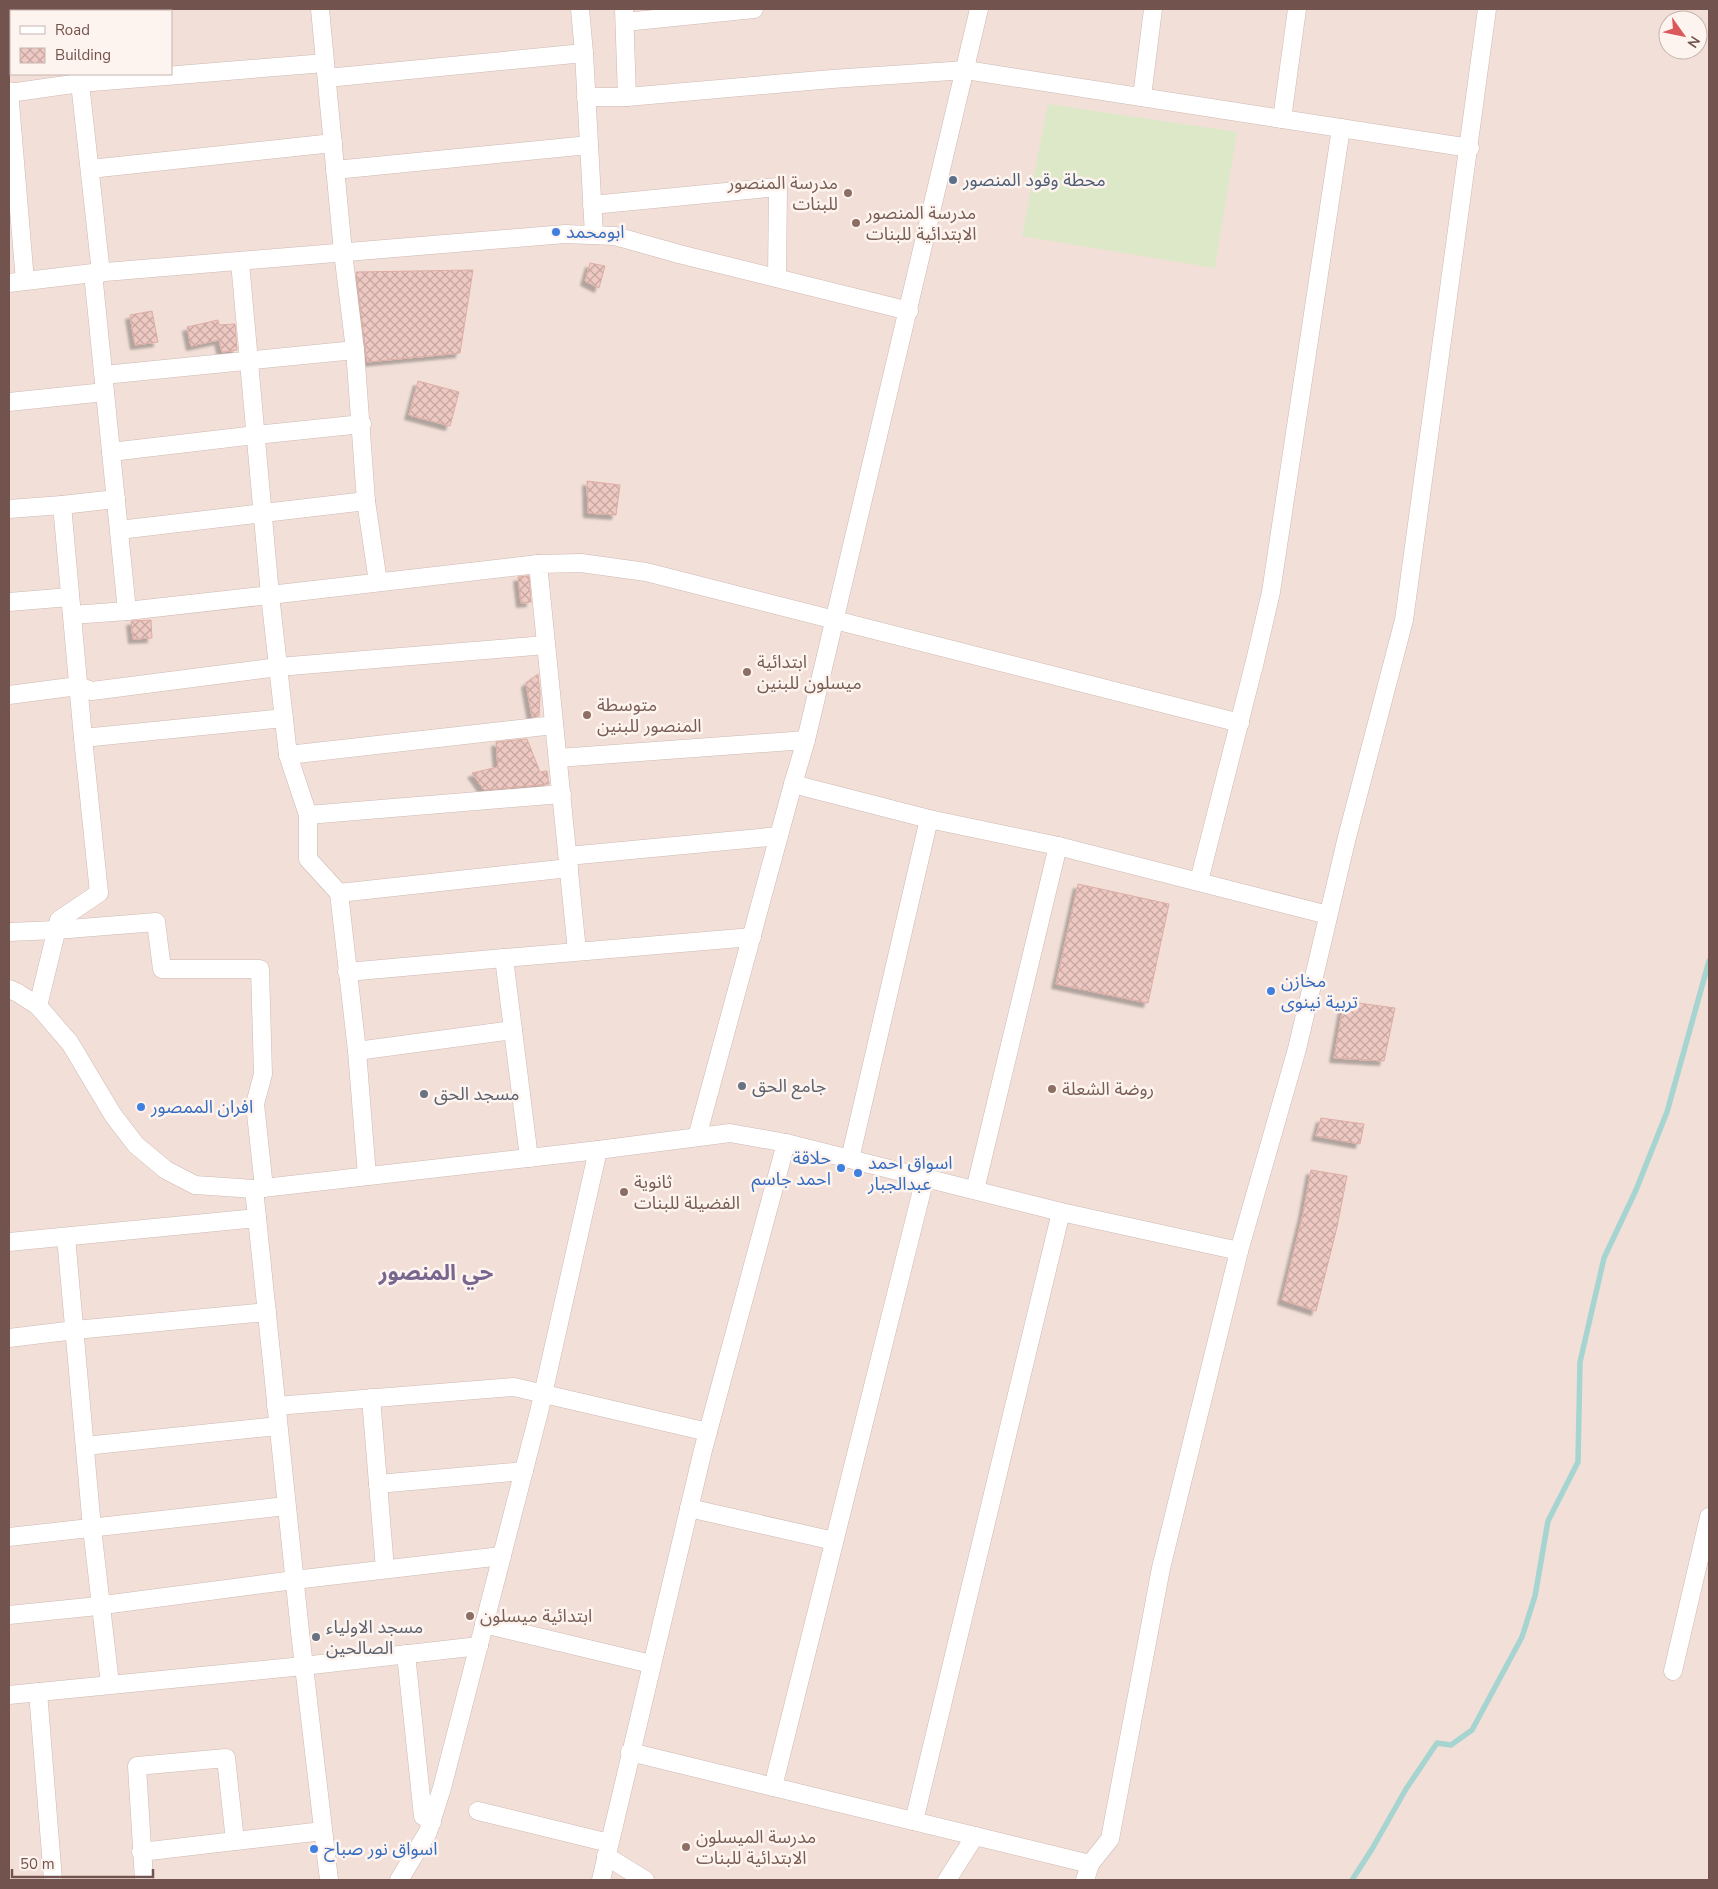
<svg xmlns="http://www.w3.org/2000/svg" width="1718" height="1889" font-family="'Nunito Sans','Noto Sans Arabic',sans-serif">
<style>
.residential{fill:#f2e0d8;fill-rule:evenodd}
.grass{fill:#dde8c8}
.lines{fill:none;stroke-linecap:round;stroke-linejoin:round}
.stream{stroke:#a6d4d0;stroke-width:5.5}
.building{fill:url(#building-cross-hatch);stroke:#dfada4;filter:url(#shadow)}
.street-casing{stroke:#ceb8b2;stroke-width:19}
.street{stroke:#fff;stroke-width:18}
.service-dot{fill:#5c6f8a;stroke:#fef4ef;stroke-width:2}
.education-dot{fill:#8d6e63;stroke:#fef4ef;stroke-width:2}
.shop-dot{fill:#3f7fe0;stroke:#fef4ef;stroke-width:2}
.worship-dot{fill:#6b7280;stroke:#fef4ef;stroke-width:2}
.labels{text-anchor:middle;stroke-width:5;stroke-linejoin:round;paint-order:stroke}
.service-label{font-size:18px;fill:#4e5e75;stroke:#fef4ef;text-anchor:start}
.education-label{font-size:18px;fill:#785e54;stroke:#fef4ef;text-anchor:start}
.shop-label{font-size:18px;fill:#366cbe;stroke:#fef4ef;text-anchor:start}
.worship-label{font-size:18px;fill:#5b616d;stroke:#fef4ef;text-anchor:start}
.district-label{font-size:22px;font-weight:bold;fill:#78668f;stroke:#fef4ef}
</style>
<defs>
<pattern id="building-cross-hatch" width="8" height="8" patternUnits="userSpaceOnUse" patternTransform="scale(1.25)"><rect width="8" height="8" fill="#eec9c3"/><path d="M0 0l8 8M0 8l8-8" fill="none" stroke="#c5a6a1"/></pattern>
<filter id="shadow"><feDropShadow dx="-4.5" dy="4.5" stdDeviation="1" flood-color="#0004"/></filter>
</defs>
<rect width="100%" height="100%" fill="#fbf0e9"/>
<path class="residential" d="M 9,9 L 1709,9 L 1709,1880 L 9,1880 ZM 11,11 L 171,11 L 171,74 L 11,74 ZM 1668,20 L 1698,20 L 1698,50 L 1668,50 Z"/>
<polygon class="grass" points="1048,104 1237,132 1215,268 1022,236"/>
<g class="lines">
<polyline class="stream" points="1352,1880 1372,1849 1406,1789 1437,1743 1451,1745 1472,1730 1522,1637 1535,1596 1548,1521 1578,1462 1580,1362 1604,1258 1636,1190 1667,1112 1709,961"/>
</g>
<g class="building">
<polygon points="590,263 605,266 599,288 585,281"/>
<polygon points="473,270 460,353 367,362 356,272"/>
<polygon points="152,311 158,342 135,345 130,315"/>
<polygon points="218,320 219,325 235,324 237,350 222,352 219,340 191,346 187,327"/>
<polygon points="418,381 459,392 450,426 409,415"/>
<polygon points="587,481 620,485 616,515 588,513"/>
<polygon points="527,576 529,576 531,602 521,603 518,577"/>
<polygon points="151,620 152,638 133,639 131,621"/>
<polygon points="538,674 540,694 539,716 532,717 526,683"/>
<polygon points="527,739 540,772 547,771 549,784 484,790 472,773 498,767 496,742"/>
<polygon points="1078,884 1169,904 1148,1003 1056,984"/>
<polygon points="1344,1001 1395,1008 1384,1061 1334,1058"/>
<polygon points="1321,1118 1364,1124 1360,1144 1316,1136"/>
<polygon points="1311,1170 1347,1176 1337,1227 1316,1311 1282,1300 1303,1214"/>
</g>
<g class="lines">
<g class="street-casing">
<g id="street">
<polyline points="72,9 73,11"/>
<polyline points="320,9 343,252 355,350 366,501 378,582"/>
<polyline points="624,9 627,97"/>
<polyline points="625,22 754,9"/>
<polyline points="584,53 594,235"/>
<polyline points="79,74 101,273"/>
<polyline points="327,78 584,53 580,9"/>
<polyline points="9,91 25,281"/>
<polyline points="9,93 80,83 325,63"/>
<polyline points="586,97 627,97 832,79 966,70 1470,148"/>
<polyline points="1142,97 1153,9"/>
<polyline points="1282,119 1297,9"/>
<polyline points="90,169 333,143"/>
<polyline points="335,170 589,145"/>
<polyline points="592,205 778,187 777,278"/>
<polyline points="93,273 127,611 270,595 240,262"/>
<polyline points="9,283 93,273 565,234 615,236 679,254 909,311"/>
<polyline points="104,375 355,350"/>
<polyline points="9,402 105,392"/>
<polyline points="111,452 256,435 362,424"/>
<polyline points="62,505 116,499"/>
<polyline points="9,509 62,505 83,738"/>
<polyline points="119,530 366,501"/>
<polyline points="538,564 270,595 288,755 554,725"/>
<polyline points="9,602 70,597"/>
<polyline points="72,615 127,611"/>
<polyline points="9,695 78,686 92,691 278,667 546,645"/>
<polyline points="288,755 308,815 308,859 339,893 357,1051 367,1176"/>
<polyline points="558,758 806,740"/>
<polyline points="793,784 806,740 979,9"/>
<polyline points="308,815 562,794"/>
<polyline points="1058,846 1328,915"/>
<polyline points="568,856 779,836"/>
<polyline points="1199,881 1255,661 1271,592 1341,128"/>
<polyline points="339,893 569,868"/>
<polyline points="9,932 56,930 156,922 162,969 260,969 263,1074 255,1104 264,1188"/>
<polyline points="577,951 538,564 581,563 646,572 1240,723"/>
<polyline points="347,972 504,958"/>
<polyline points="9,989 18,993 38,1006 70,1043 113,1115 136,1145 166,1170 195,1185 254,1189 598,1150 730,1133 786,1143 1061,1212 1239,1251"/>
<polyline points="38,1006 59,920 99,893 83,738 284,718"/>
<polyline points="357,1051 513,1030"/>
<polyline points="697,1137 793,784 929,819 1058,846 975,1190"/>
<polyline points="529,1158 504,958 752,937"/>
<polyline points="850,1159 929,819"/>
<polyline points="254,1189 300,1632 329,1880"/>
<polyline points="66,1237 92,1528 110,1684"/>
<polyline points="9,1242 257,1218"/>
<polyline points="9,1338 75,1330 267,1312"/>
<polyline points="371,1398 385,1569"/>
<polyline points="276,1406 514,1387 708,1432"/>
<polyline points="85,1446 278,1426"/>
<polyline points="378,1484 524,1471"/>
<polyline points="689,1508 834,1541"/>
<polyline points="9,1537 286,1506"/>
<polyline points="9,1615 88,1607 294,1580 502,1556"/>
<polyline points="484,1624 651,1664"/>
<polyline points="406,1654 423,1816 432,1822"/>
<polyline points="1673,1671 1709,1517"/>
<polyline points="38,1692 53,1880"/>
<polyline points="9,1695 303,1666 479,1646"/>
<polyline points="630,1752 1090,1864"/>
<polyline points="773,1787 925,1178"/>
<polyline points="478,1811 609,1843"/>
<polyline points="914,1821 1061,1212"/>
<polyline points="141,1852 235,1841"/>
<polyline points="606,1856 645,1880"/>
<polyline points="144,1880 137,1766 226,1758 235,1841 323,1831"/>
<polyline points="399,1880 428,1832 442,1788 539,1412 598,1150"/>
<polyline points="601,1880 703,1450 786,1143"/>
<polyline points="947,1880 975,1836"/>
<polyline points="1085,1880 1090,1864 1110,1839 1161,1568 1239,1251 1297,1049 1346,841 1404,620 1487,9"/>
</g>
</g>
<use href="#street" class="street"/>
</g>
<circle class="service-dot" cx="953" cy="180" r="5"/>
<g class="education-dot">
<circle cx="848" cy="193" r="5"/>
<circle cx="856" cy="223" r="5"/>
<circle cx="747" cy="672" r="5"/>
<circle cx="587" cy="715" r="5"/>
<circle cx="1052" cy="1089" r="5"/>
<circle cx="624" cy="1192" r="5"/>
<circle cx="470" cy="1616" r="5"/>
<circle cx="686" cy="1847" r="5"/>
</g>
<g class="shop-dot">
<circle cx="556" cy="232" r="5"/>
<circle cx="1271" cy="991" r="5"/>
<circle cx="141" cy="1107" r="5"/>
<circle cx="841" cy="1168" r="5"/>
<circle cx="858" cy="1173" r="5"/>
<circle cx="314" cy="1849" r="5"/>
</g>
<g class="worship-dot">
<circle cx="742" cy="1086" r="5"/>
<circle cx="424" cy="1094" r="5"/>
<circle cx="316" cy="1637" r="5"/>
</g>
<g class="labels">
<g class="service-label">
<text x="963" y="186">محطة وقود المنصور</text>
</g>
<g class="education-label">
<text x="838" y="189" text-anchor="end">مدرسة المنصور<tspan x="838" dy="21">للبنات</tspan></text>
<text x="866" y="219">مدرسة المنصور<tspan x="866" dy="21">الابتدائية للبنات</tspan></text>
<text x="757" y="668">ابتدائية<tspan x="757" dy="21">ميسلون للبنين</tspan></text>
<text x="597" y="711">متوسطة<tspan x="597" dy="21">المنصور للبنين</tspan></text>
<text x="1062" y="1095">روضة الشعلة</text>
<text x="634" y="1188">ثانوية<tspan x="634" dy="21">الفضيلة للبنات</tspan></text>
<text x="480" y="1622">ابتدائية ميسلون</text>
<text x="696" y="1843">مدرسة الميسلون<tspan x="696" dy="21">الابتدائية للبنات</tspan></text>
</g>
<g class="shop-label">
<text x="566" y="238">ابومحمد</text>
<text x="1281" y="987">مخازن<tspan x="1281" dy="21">تربية نينوى</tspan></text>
<text x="151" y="1113">افران الممصور</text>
<text x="831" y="1164" text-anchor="end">حلاقة<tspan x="831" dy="21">احمد جاسم</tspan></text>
<text x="868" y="1169">اسواق احمد<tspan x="868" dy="21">عبدالجبار</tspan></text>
<text x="324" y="1855">اسواق نور صباح</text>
</g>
<g class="worship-label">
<text x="752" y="1092">جامع الحق</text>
<text x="434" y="1100">مسجد الحق</text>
<text x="326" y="1633">مسجد الاولياء<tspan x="326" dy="21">الصالحين</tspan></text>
</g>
<g class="district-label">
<text x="436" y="1280">حي المنصور</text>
</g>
</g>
<rect width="1718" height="1889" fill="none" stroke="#73534e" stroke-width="20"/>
<rect x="10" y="10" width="162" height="65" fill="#fef4ef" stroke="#c6b4af"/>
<rect x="20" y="26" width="25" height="8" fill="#ffffff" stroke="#c6b4af"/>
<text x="55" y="35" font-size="15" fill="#73534e">Road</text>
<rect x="20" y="48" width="25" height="15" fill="url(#building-cross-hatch)" stroke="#c6b4af"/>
<text x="55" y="60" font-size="15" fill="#73534e">Building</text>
<g transform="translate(1683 35) rotate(123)"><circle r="24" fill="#fef4ef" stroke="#c6b4af"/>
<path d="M0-4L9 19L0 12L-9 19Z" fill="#da595b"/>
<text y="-8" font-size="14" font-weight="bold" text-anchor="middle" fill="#73534e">N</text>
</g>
<path d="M12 1869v8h141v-8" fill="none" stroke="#73534e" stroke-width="2.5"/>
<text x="20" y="1869" font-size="15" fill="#73534e" stroke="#fef4ef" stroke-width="4" paint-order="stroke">50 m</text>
</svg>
